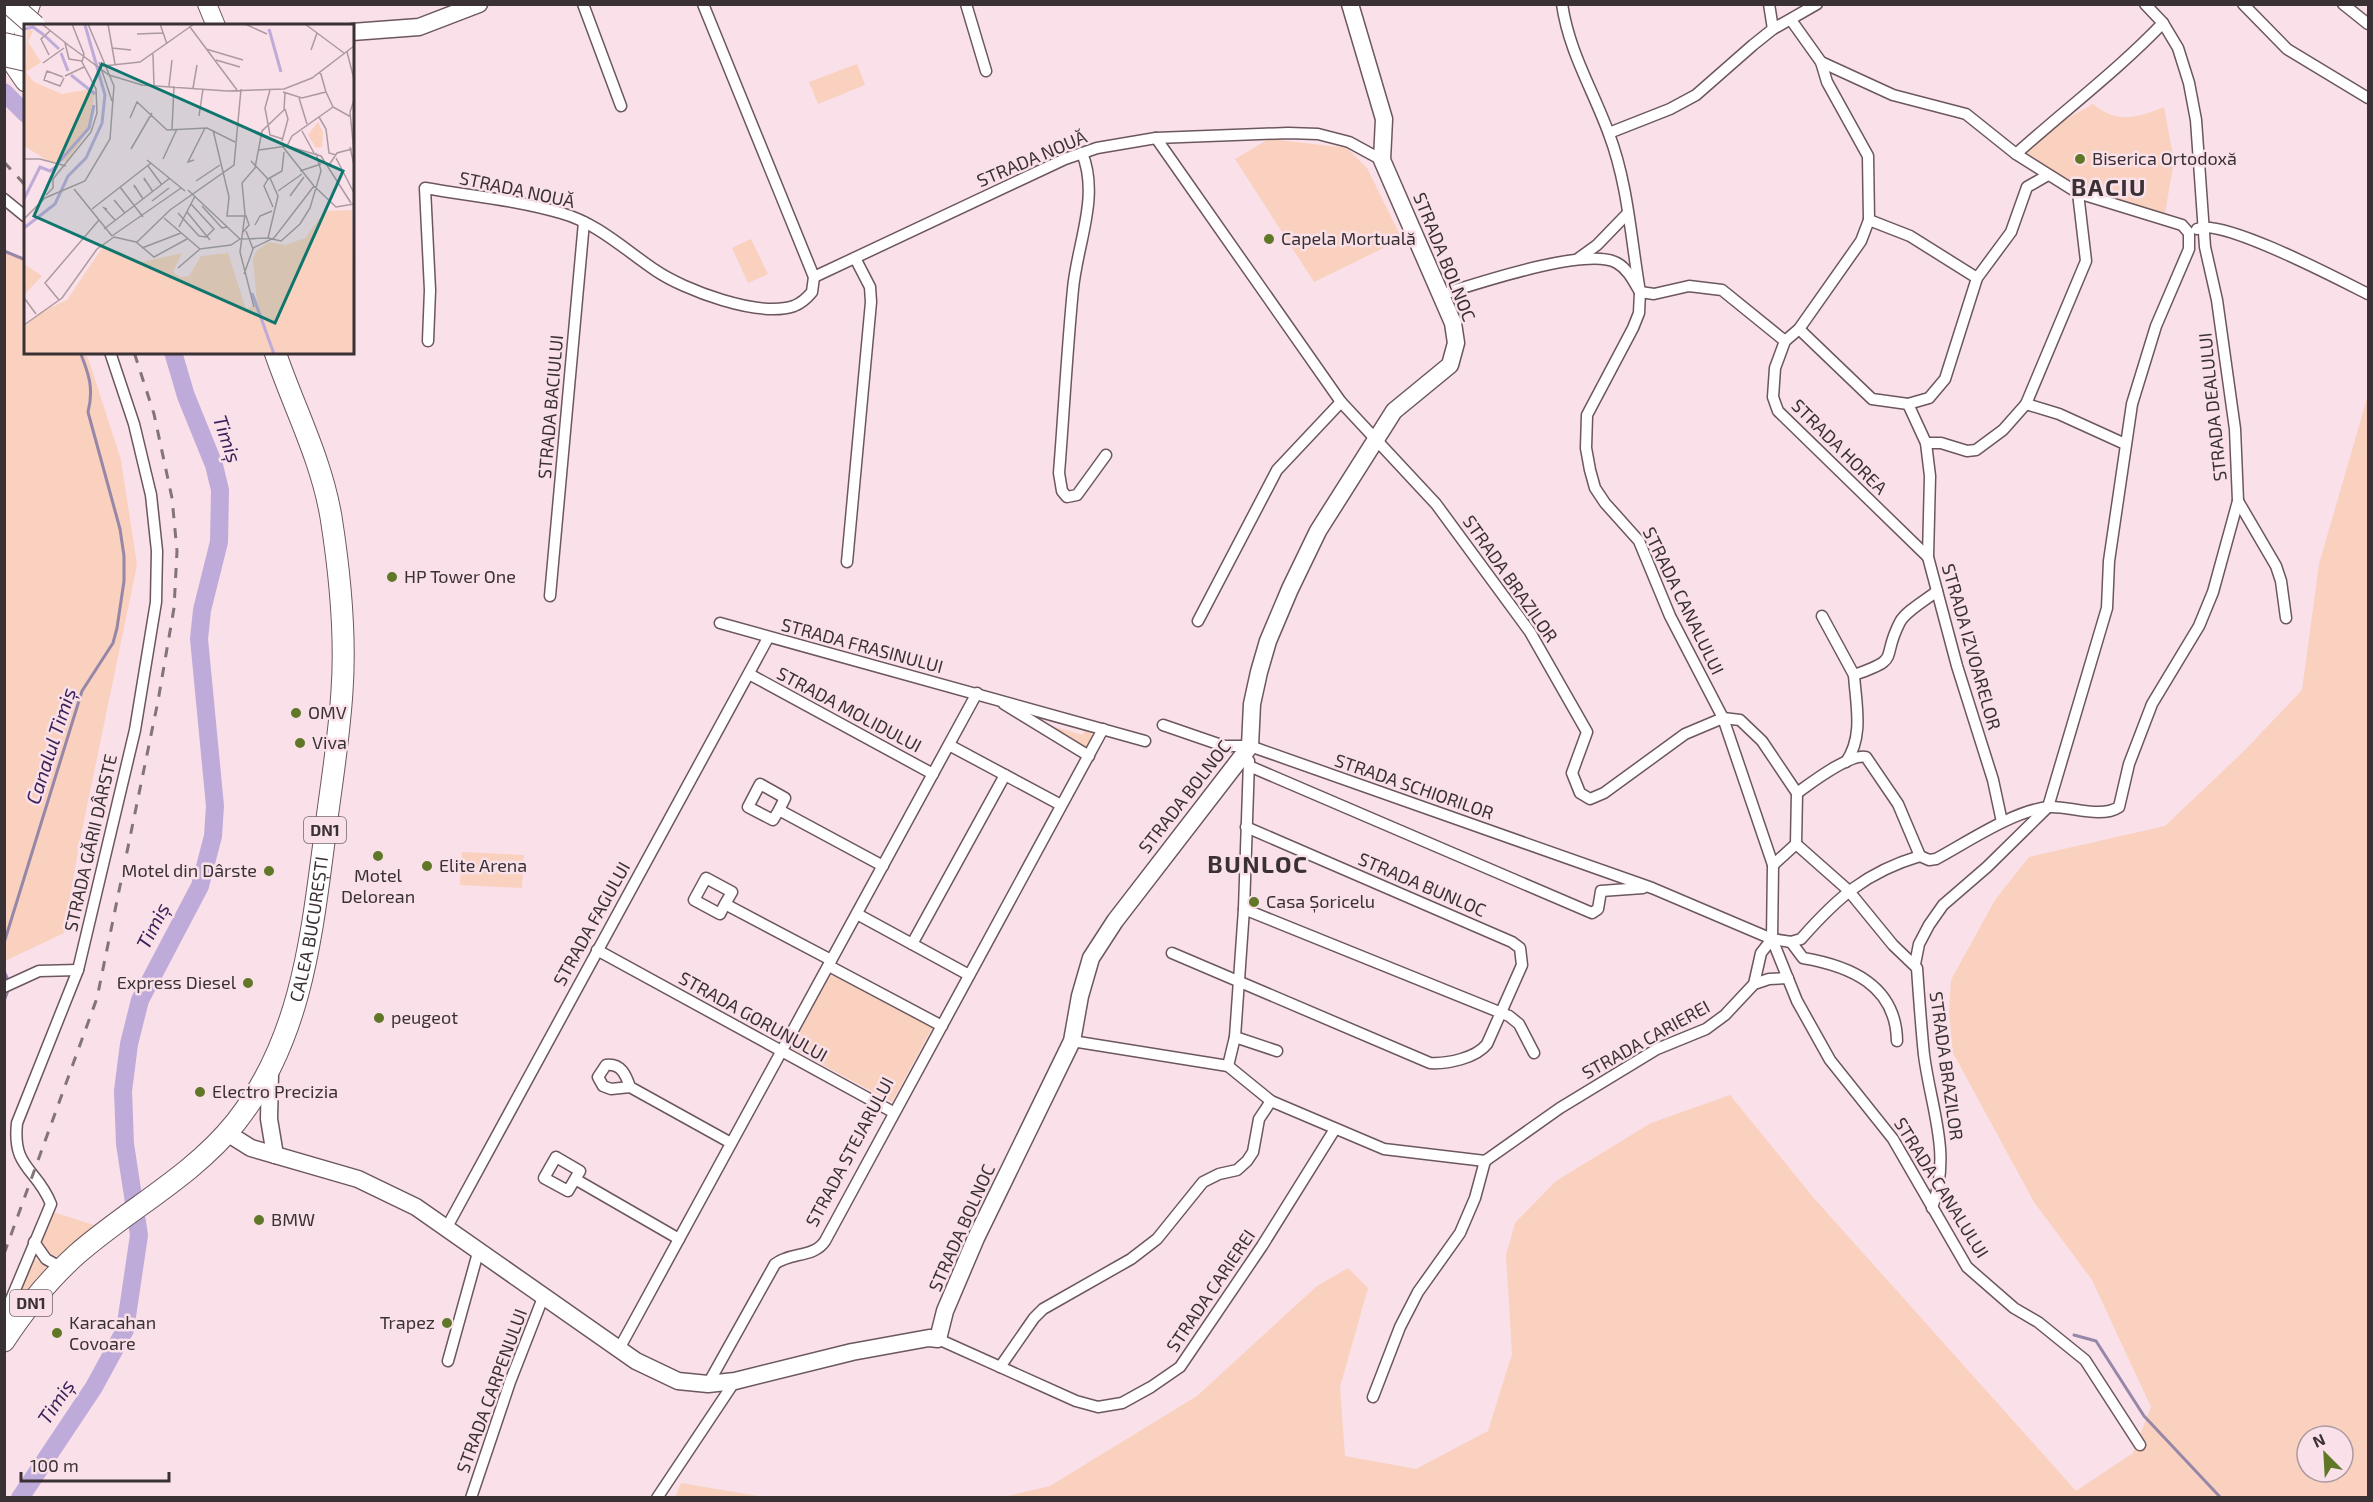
<svg xmlns="http://www.w3.org/2000/svg" width="2373" height="1502" font-family="'Exo 2',sans-serif">
<style>
.green{fill:#f9d1be;fill-rule:evenodd}
.lines{fill:none;stroke-linecap:round;stroke-linejoin:round}
.stream{stroke:#9686a8;stroke-width:3}
.river{stroke:#beabd9;stroke-width:18}
.street-casing{stroke:#6c575e;stroke-width:13}
.secondary-casing{stroke:#6c575e;stroke-width:19}
.primary-casing{stroke:#6c575e;stroke-width:20}
.highway-casing{stroke:#6c575e;stroke-width:23}
.street{stroke:#fff;stroke-width:10}
.secondary{stroke:#fff;stroke-width:16}
.primary{stroke:#fff;stroke-width:18}
.highway{stroke:#fff;stroke-width:21}
.rail{stroke:#837479;stroke-width:3;stroke-dasharray:10 10;stroke-linecap:butt}
.primary-bridge-casing{stroke:#6c575e;stroke-width:20;stroke-linecap:butt}
.highway-bridge-casing{stroke:#6c575e;stroke-width:23;stroke-linecap:butt}
.primary-bridge{stroke:#fff;stroke-width:18}
.highway-bridge{stroke:#fff;stroke-width:21}
.poi-dot{fill:#617728;stroke:#f9e0e9;stroke-width:2}
.labels{text-anchor:middle;stroke-width:5;stroke-linejoin:round;paint-order:stroke}
.shield{fill:#f9e0e9;stroke:#73666a;stroke-width:1.5}
.shield-label{font-size:16px;font-weight:bold;fill:#3a3134}
.street-label{font-size:18px;fill:#3a3134;stroke:#f9e0e9}
.poi-label{font-size:18px;fill:#3a3134;stroke:#f9e0e9;text-anchor:start}
.water-label{font-size:20px;font-style:italic;fill:#3d225a;stroke:#f9e0e9}
.district-label{font-size:24px;font-weight:bold;letter-spacing:1.5px;fill:#3a3134;stroke:#f9e0e9}
.inset-river{fill:none;stroke:#beabd9;stroke-width:3}
.inset-road{fill:none;stroke:#ad9aa1;stroke-width:1.5}
.view{fill:#0f766e;fill-opacity:0.15;stroke:#0f766e;stroke-width:3}
.inset-edge{fill:none;stroke:#3a3134;stroke-width:3}
</style>
<rect width="100%" height="100%" fill="#f9e0e9"/>
<g class="green">
<polygon points="857,64 865,85 818,104 809,82"/>
<path d="M 2093,104 C 2116,124 2138,118 2164,107 L 2174,161 L 2165,213 L 2080,189 L 2025,152 L 2049,129 Z"/>
<polygon points="1269,139 1347,148 1367,168 1402,239 1314,282 1235,159"/>
<polygon points="751,239 768,274 748,283 732,248"/>
<polygon points="4,253 25,259 26,352 85,353 88,358 121,460 137,565 79,845 64,933 5,961"/>
<path d="M 2368,395 L 2368,1497 L 999,1498 L 1050,1486 L 1197,1396 L 1317,1286 L 1348,1268 L 1368,1288 L 1340,1387 L 1345,1456 L 1416,1469 L 1488,1431 L 1512,1354 L 1506,1255 L 1515,1223 L 1556,1181 L 1651,1123 L 1730,1095 L 1812,1196 L 2076,1491 L 2133,1453 L 2151,1407 L 2092,1280 L 2034,1202 L 1953,1053 L 1949,1012 L 1951,980 L 1995,900 L 2029,857 L 2165,826 L 2244,751 L 2302,690 L 2319,564 ZM 2307,1436 L 2343,1436 L 2343,1472 L 2307,1472 Z"/>
<polygon points="1030,714 1043,717 1042,723 1083,735 1085,729 1089,730 1093,737 1089,747 1084,749 1029,718"/>
<polygon points="462,852 524,855 522,888 460,885"/>
<polygon points="831,974 932,1028 892,1102 791,1048"/>
<polygon points="53,1212 94,1225 97,1228 58,1257 43,1250 40,1244"/>
<polygon points="34,1258 50,1270 19,1299 21,1286"/>
<polygon points="681,1483 764,1497 675,1497"/>
</g>
<g class="lines">
<g class="stream">
<polyline points="4,251 26,260"/>
<path d="M 4,943 L 82,691 L 113,643 L 117,628 L 124,581 L 124,556 L 120,529 L 88,412 C 94,389 89,374 80,352"/>
<polyline points="4,971 9,982"/>
<polyline points="4,1001 9,988"/>
<polyline points="2074,1335 2096,1341 2144,1416 2221,1498"/>
</g>
<g class="river">
<polyline points="4,92 26,114"/>
<polyline points="20,1498 94,1387 125,1330 139,1235 125,1144 123,1091 129,1044 140,1000 200,886 213,836 215,806 199,639 202,610 219,542 220,490 214,465 186,396 173,352"/>
</g>
<g class="street-casing">
<g id="street">
<polyline points="583,4 621,106"/>
<polyline points="966,4 986,71"/>
<path d="M 1562,4 C 1569,52 1593,90 1609,134 C 1628,184 1631,240 1640,292 L 1639,313 L 1633,328 L 1587,415 L 1586,448 L 1590,470 L 1595,488 L 1605,503 L 1639,541 L 1670,616 L 1723,718 L 1773,865 L 1772,939 L 1797,1001 L 1830,1060 L 1893,1139 L 1967,1267 L 2014,1308 L 2038,1322 L 2085,1360 L 2140,1445"/>
<polyline points="1769,4 1773,29"/>
<polyline points="2243,4 2287,49 2368,98"/>
<polyline points="2343,4 2368,24"/>
<polyline points="1791,20 1821,62 1893,95 1966,114 2016,154 2078,193 2182,225 2189,233 2189,249 2156,326 2132,404 2109,561 2107,608 2048,807 1987,867 1943,905 1929,925 1919,944 1915,964"/>
<polyline points="1821,62 1827,82 1868,156 1869,220 1861,241 1799,329 1785,341 1775,368 1773,397 1778,411 1928,557"/>
<polyline points="1609,133 1670,109 1696,95 1753,45 1773,29 1817,4"/>
<polyline points="1156,138 1341,402 1436,504 1530,632 1587,732 1572,773 1580,793 1590,799 1604,793 1685,734 1723,718 1740,720 1762,741 1797,793 1796,844 1773,865"/>
<path d="M 1082,153 C 1100,197 1077,244 1073,289 C 1067,350 1064,411 1059,473 L 1062,491 L 1067,497 L 1077,495 L 1106,455"/>
<path d="M 2016,154 C 2065,110 2118,70 2163,23"/>
<polyline points="4,199 26,217"/>
<polyline points="1869,220 1910,236 1977,278"/>
<path d="M 2197,229 C 2221,217 2340,280 2368,294"/>
<polyline points="1579,258 1597,245 1627,214"/>
<polyline points="814,277 1065,159 1097,148 1156,138 1288,133 1318,134 1349,142 1382,160"/>
<path d="M 1440,295 C 1476,284 1587,246 1617,263 C 1628,269 1634,282 1640,292 L 1654,294 L 1689,286 L 1722,290 L 1785,341"/>
<polyline points="1799,329 1872,399 1908,404 1929,398 1945,379 1977,278 2011,232 2027,187 2048,175"/>
<path d="M 428,341 L 430,290 L 425,188 C 470,196 517,200 561,213 C 597,223 624,249 655,270 C 684,290 759,318 794,306 C 802,303 807,298 812,292 L 814,277 L 703,4"/>
<polyline points="1908,404 1926,443 1930,476 1928,557 1957,666 1993,780 2002,822"/>
<polyline points="2026,404 2059,414 2125,444"/>
<polyline points="1926,443 1941,443 1967,451 1976,450 2003,430 2026,404 2086,261 2078,193"/>
<polyline points="2238,501 2276,566 2281,581 2286,618"/>
<polyline points="847,562 871,302 870,287 855,258"/>
<polyline points="550,596 584,222"/>
<polyline points="1822,616 1854,675"/>
<polyline points="1198,621 1277,470 1341,402"/>
<polyline points="720,623 1145,741"/>
<polyline points="749,674 933,774"/>
<polyline points="1004,704 1089,756"/>
<path d="M 1163,725 L 1224,746 L 1250,746 L 1652,888 L 1772,939 L 1791,942 L 1801,939 C 1837,898 1866,872 1920,856 L 1929,860 L 1936,859 C 1966,843 2016,809 2050,807 C 2070,806 2101,819 2119,807 L 2129,764 L 2152,704 L 2199,626 L 2213,592 L 2238,501 L 2235,429 L 2217,300 L 2205,247 L 2196,120 L 2189,83 L 2178,48 L 2163,23 L 2145,4"/>
<polyline points="949,745 1061,805"/>
<path d="M 1846,762 C 1864,736 1856,705 1854,675 C 1903,658 1880,660 1900,622 C 1906,611 1926,600 1937,591"/>
<polyline points="1249,766 1592,913 1598,909 1601,891 1643,888"/>
<path d="M 1797,793 C 1811,783 1850,753 1866,757 L 1898,804 L 1920,856"/>
<polyline points="779,810 773,820 748,807 760,784 785,798 779,810 883,866"/>
<path d="M 1796,844 L 1848,890 L 1893,945 L 1917,968 C 1919,997 1921,1026 1924,1055 C 1931,1109 1952,1154 1932,1208"/>
<polyline points="725,904 720,914 694,900 706,878 732,892 725,904 831,960"/>
<polyline points="1244,909 1509,1016 1519,1024 1534,1053"/>
<polyline points="857,914 969,975"/>
<path d="M 1791,942 L 1803,958 C 1850,966 1896,985 1897,1041"/>
<polyline points="912,944 1005,775"/>
<polyline points="597,950 893,1112"/>
<path d="M 1172,953 L 1430,1063 C 1448,1064 1476,1058 1487,1044 L 1522,965 L 1520,948 L 1512,942 L 1246,827"/>
<polyline points="829,966 942,1026"/>
<polyline points="1754,984 1769,979 1788,978"/>
<polyline points="4,987 39,971 78,970"/>
<polyline points="1235,1037 1277,1051"/>
<polyline points="1072,1041 1228,1066"/>
<polyline points="1228,1066 1271,1101 1384,1149 1485,1161 1560,1108 1657,1049 1706,1029 1725,1015 1754,984 1761,953 1772,939"/>
<polyline points="1228,1066 1235,1037 1244,909 1249,761"/>
<path d="M 630,1087 L 611,1089 L 603,1086 L 598,1077 L 606,1065 C 621,1063 626,1075 630,1087 L 731,1143"/>
<polyline points="575,1179 568,1191 544,1178 556,1157 580,1171 575,1179 679,1239"/>
<polyline points="447,1227 768,638"/>
<polyline points="34,1242 46,1259 62,1268"/>
<path d="M 4,1316 L 51,1204 C 37,1168 12,1169 17,1123 L 78,970 L 135,730 L 156,602 L 157,551 L 151,495 L 134,424 L 110,352"/>
<polyline points="938,1339 1076,1401 1098,1407 1122,1403 1151,1387 1180,1367 1262,1246 1335,1129"/>
<polyline points="619,1349 977,693"/>
<polyline points="448,1361 479,1249"/>
<polyline points="1000,1367 1034,1318 1043,1309 1131,1259 1157,1239 1203,1182 1219,1174 1237,1170 1247,1161 1253,1152 1259,1119 1271,1101"/>
<path d="M 708,1384 L 775,1264 C 790,1252 814,1258 825,1241 L 1103,729"/>
<polyline points="1373,1397 1400,1327 1418,1292 1460,1233 1475,1198 1485,1161"/>
<polyline points="471,1498 510,1382 544,1295"/>
<polyline points="657,1498 735,1381"/>
</g>
</g>
<g class="secondary-casing">
<g id="secondary">
<polyline points="352,32 419,27 479,4"/>
<polyline points="270,1073 269,1119 275,1155"/>
<polyline points="227,1133 251,1148 358,1179 416,1207 636,1361 678,1381 708,1384 735,1381 852,1352 929,1338 938,1339 945,1311 976,1238 1072,1041 1080,996 1091,958 1115,921 1250,746 1252,704 1259,672 1268,641 1290,589 1318,531 1394,411 1450,365 1456,343 1453,323 1382,160 1384,119 1350,4"/>
</g>
</g>
<g class="primary-casing">
<g id="primary">
<polyline points="207,4 216,26"/>
<polyline points="4,36 11,15 19,4"/>
<polyline points="26,53 23,27 31,4"/>
</g>
</g>
<g class="highway-casing">
<g id="highway">
<polyline points="4,49 26,81"/>
<path id="s1" d="M 4,1341 C 25,1309 48,1280 76,1255 C 128,1209 192,1177 236,1122 C 300,1041 311,941 324,842 C 330,792 339,741 342,691 C 346,634 340,574 331,517 C 321,458 294,408 275,352"/>
</g>
</g>
<use href="#street" class="street"/>
<use href="#secondary" class="secondary"/>
<use href="#primary" class="primary"/>
<use href="#highway" class="highway"/>
<g class="rail">
<polyline points="4,162 26,186"/>
<polyline points="4,1254 97,998 158,701 174,608 177,551 172,498 154,414 134,352"/>
</g>
<g class="primary-bridge-casing">
<g id="primary-bridge">
<polyline points="4,42 26,47"/>
<polyline points="4,57 26,62"/>
</g>
</g>
<g class="highway-bridge-casing">
<polyline id="highway-bridge" points="10,4 35,26"/>
</g>
<use href="#primary-bridge" class="primary-bridge"/>
<use href="#highway-bridge" class="highway-bridge"/>
</g>
<g class="poi-dot">
<circle cx="2080" cy="159" r="6"/>
<circle cx="1269" cy="239" r="6"/>
<circle cx="392" cy="577" r="6"/>
<circle cx="296" cy="713" r="6"/>
<circle cx="300" cy="743" r="6"/>
<circle cx="378" cy="856" r="6"/>
<circle cx="427" cy="866" r="6"/>
<circle cx="269" cy="871" r="6"/>
<circle cx="1254" cy="902" r="6"/>
<circle cx="248" cy="983" r="6"/>
<circle cx="379" cy="1018" r="6"/>
<circle cx="200" cy="1092" r="6"/>
<circle cx="259" cy="1220" r="6"/>
<circle cx="447" cy="1323" r="6"/>
<circle cx="57" cy="1333" r="6"/>
</g>
<g class="labels">
<g class="shield">
<rect x="304" y="817" width="42" height="26" rx="4.5"/>
<rect x="10" y="1290" width="42" height="26" rx="4.5"/>
</g>
<g class="shield-label">
<text x="325" y="836">DN1</text>
<text x="31" y="1309">DN1</text>
</g>
<g class="street-label">
<text transform="translate(1032 159) rotate(-23)" y="6">STRADA NOUĂ</text>
<text transform="translate(517 190) rotate(12)" y="6">STRADA NOUĂ</text>
<text transform="translate(1444 257) rotate(68)" y="6">STRADA BOLNOC</text>
<text transform="translate(551 407) rotate(-85)" y="6">STRADA BACIULUI</text>
<text transform="translate(2213 407) rotate(-96)" y="6">STRADA DEALULUI</text>
<text transform="translate(1839 447) rotate(45)" y="6">STRADA HOREA</text>
<text transform="translate(1510 579) rotate(55)" y="6">STRADA BRAZILOR</text>
<text transform="translate(1683 601) rotate(64)" y="6">STRADA CANALULUI</text>
<text transform="translate(862 646) rotate(15)" y="6">STRADA FRASINULUI</text>
<text transform="translate(1971 647) rotate(74)" y="6">STRADA IZVOARELOR</text>
<text transform="translate(849 710) rotate(28)" y="6">STRADA MOLIDULUI</text>
<text transform="translate(1414 787) rotate(19)" y="6">STRADA SCHIORILOR</text>
<text transform="translate(1185 797) rotate(-52)" y="6">STRADA BOLNOC</text>
<text transform="translate(91 843) rotate(-77)" y="6">STRADA GĂRII DÂRSTE</text>
<text transform="translate(1422 885) rotate(23)" y="6">STRADA BUNLOC</text>
<text transform="translate(592 924) rotate(-61)" y="6">STRADA FAGULUI</text>
<text dy="6" stroke="none"><textPath href="#s1" startOffset="530">CALEA BUCUREȘTI</textPath></text>
<text transform="translate(753 1017) rotate(29)" y="6">STRADA GORUNULUI</text>
<text transform="translate(1646 1040) rotate(-29)" y="6">STRADA CARIEREI</text>
<text transform="translate(1946 1066) rotate(82)" y="6">STRADA BRAZILOR</text>
<text transform="translate(850 1152) rotate(-62)" y="6">STRADA STEJARULUI</text>
<text transform="translate(1941 1188) rotate(58)" y="6">STRADA CANALULUI</text>
<text transform="translate(962 1228) rotate(-66)" y="6">STRADA BOLNOC</text>
<text transform="translate(1211 1291) rotate(-56)" y="6">STRADA CARIEREI</text>
<text transform="translate(492 1391) rotate(-70)" y="6">STRADA CARPENULUI</text>
</g>
<g class="poi-label">
<text x="2092" y="165">Biserica Ortodoxă</text>
<text x="1281" y="245">Capela Mortuală</text>
<text x="404" y="583">HP Tower One</text>
<text x="308" y="719">OMV</text>
<text x="312" y="749">Viva</text>
<text x="439" y="872">Elite Arena</text>
<text x="257" y="877" text-anchor="end">Motel din Dârste</text>
<text x="378" y="882" text-anchor="middle">Motel<tspan x="378" dy="21">Delorean</tspan></text>
<text x="1266" y="908">Casa Șoricelu</text>
<text x="236" y="989" text-anchor="end">Express Diesel</text>
<text x="391" y="1024">peugeot</text>
<text x="212" y="1098">Electro Precizia</text>
<text x="271" y="1226">BMW</text>
<text x="69" y="1329">Karacahan<tspan x="69" dy="21">Covoare</tspan></text>
<text x="435" y="1329" text-anchor="end">Trapez</text>
</g>
<g class="water-label">
<text transform="translate(227 439) rotate(71)" y="7">Timiș</text>
<text transform="translate(51 746) rotate(-72)" y="7">Canalul Timiș</text>
<text transform="translate(153 926) rotate(-63)" y="7">Timiș</text>
<text transform="translate(56 1402) rotate(-56)" y="7">Timiș</text>
</g>
<g class="district-label">
<text x="2109" y="196">BACIU</text>
<text x="1258" y="873">BUNLOC</text>
</g>
</g>
<g transform="translate(24 24)">
<rect width="330" height="330" fill="#f9e0e9"/>
<path d="M 3,5 L 9,7 L 4,18 L 17,38 L 2,48 L 10,58 L 38,70 L 66,65 L 70,68 L 67,103 L 43,137 L 26,138 L 0,122 ZM 294,98 L 299,108 L 298,123 L 292,124 L 284,111 ZM 328,186 L 330,330 L 0,330 L 0,303 L 17,288 L 43,276 L 80,221 L 118,238 L 158,229 L 149,248 L 156,253 L 165,252 L 177,232 L 204,229 L 222,285 L 233,280 L 229,235 L 232,227 L 245,218 L 261,221 L 281,214 L 301,187 ZM 0,240 L 18,252 L 0,271 Z" fill="#f9d1be"/>
<path class="inset-river" d="M 0,5 L 9,3 L 20,11M 245,5 L 257,48M 21,12 L 35,25M 37,29 L 44,47M 47,51 L 71,70M 35,138 L 65,104 L 70,81M 0,175 L 16,143 L 26,147 L 33,142M 0,204 L 31,180 L 44,152 L 62,134 L 78,99 L 81,71 L 61,1M 228,269 L 250,330"/>
<path class="inset-road" d="M 18,0 L 48,24M 84,0 L 91,40M 136,0 L 143,20M 221,0 L 243,10M 281,0 L 320,29M 166,3 L 213,66M 113,10 L 139,9M 41,19 L 45,35 L 58,37M 47,23 L 85,51 L 118,61 L 203,67 L 260,65 L 288,54 L 330,22M 88,24 L 107,26M 182,25 L 219,36M 287,26 L 293,9M 323,28 L 330,55M 129,30 L 130,62M 25,31 L 17,15 L 26,7M 192,36 L 216,43M 75,38 L 88,77M 19,39 L 40,24M 79,42 L 116,38 L 170,0M 296,47 L 302,68M 41,52 L 60,43M 39,53 L 23,47 L 20,56 L 36,62 L 40,54M 145,62 L 148,36M 169,64 L 173,41M 246,66 L 241,84 L 246,111 L 259,115M 259,68 L 278,74 L 302,68 L 309,83 L 327,93M 275,74 L 283,100M 330,76 L 326,88 L 330,128M 175,92 L 179,65M 295,93 L 302,105 L 305,129 L 312,131M 106,94 L 113,78 L 143,106 L 183,104 L 211,118M 148,105 L 150,62M 189,106 L 205,173 L 203,192 L 222,192 L 225,201 L 219,208M 278,107 L 290,129M 258,117 L 264,95 L 261,85M 263,122 L 268,112 L 309,83M 259,123 L 290,162M 326,123 L 330,141M 107,125 L 128,89M 235,126 L 263,122 L 297,132 L 327,179M 312,134 L 330,169M 0,135 L 16,135 L 42,142M 139,135 L 153,105M 123,136 L 161,167M 170,136 L 164,138 L 181,104M 227,137 L 244,155M 305,141 L 313,129 L 328,125M 124,142 L 138,161M 276,147 L 297,140M 244,155 L 258,147 L 260,128M 244,155 L 240,162 L 249,183M 121,157 L 120,154 L 129,168M 172,157 L 196,141M 290,162 L 312,183 L 330,180M 96,163 L 119,193M 111,164 L 110,161 L 119,175M 50,165 L 88,212M 164,166 L 216,215M 254,167 L 278,150M 22,171 L 29,164 L 29,155 L 67,108 L 73,89 L 72,65 L 58,38 L 60,30 L 48,0M 266,172 L 280,153M 128,177 L 145,164M 93,179 L 90,176 L 101,189M 178,182 L 198,204 L 203,203M 68,185 L 127,139M 83,185 L 80,184 L 91,196M 163,188 L 186,216M 154,189 L 175,212 L 182,213 L 190,205 L 167,180M 140,194 L 176,225 L 207,221 L 216,215M 0,195 L 21,174 L 61,157 L 86,115 L 90,62 L 64,0M 231,201 L 236,192 L 248,187M 155,203 L 171,172M 80,205 L 146,154M 88,212 L 157,164M 90,213 L 112,218 L 130,233 L 163,215M 244,214 L 254,172 L 246,154M 216,215 L 244,214 L 257,217 L 276,200 L 286,184 L 297,147 L 292,129M 113,218 L 146,186 L 210,141 L 217,65M 118,224 L 157,209M 229,224 L 250,214 L 290,162M 154,244 L 176,225M 220,250 L 229,225 L 222,207M 1,275 L 12,290M 35,276 L 21,259 L 75,196M 230,283 L 216,228 L 221,190 L 218,159 L 231,144 L 238,107 L 260,86 L 261,69M 0,301 L 38,274 L 73,225 L 90,213"/>
<path class="view" d="M 78,40 L 319,147 L 251,299 L 10,192 Z"/>
<rect width="330" height="330" class="inset-edge"/>
</g>
<rect width="2373" height="1502" fill="none" stroke="#3a3134" stroke-width="12"/>
<g transform="translate(2325 1454) rotate(336)"><circle r="28" fill="#f9e0e9" stroke="#ad9aa1" stroke-width="1.5"/>
<path d="M0-4.5L10 22L0 15L-10 22Z" fill="#617728"/>
<text y="-9" font-size="16" font-weight="bold" text-anchor="middle" fill="#3a3134">N</text>
</g>
<path d="M21 1472v9h148v-9" fill="none" stroke="#3a3134" stroke-width="3"/>
<text x="30" y="1472" font-size="18" fill="#3a3134" stroke="#f9e0e9" stroke-width="4.5" paint-order="stroke">100 m</text>
</svg>
